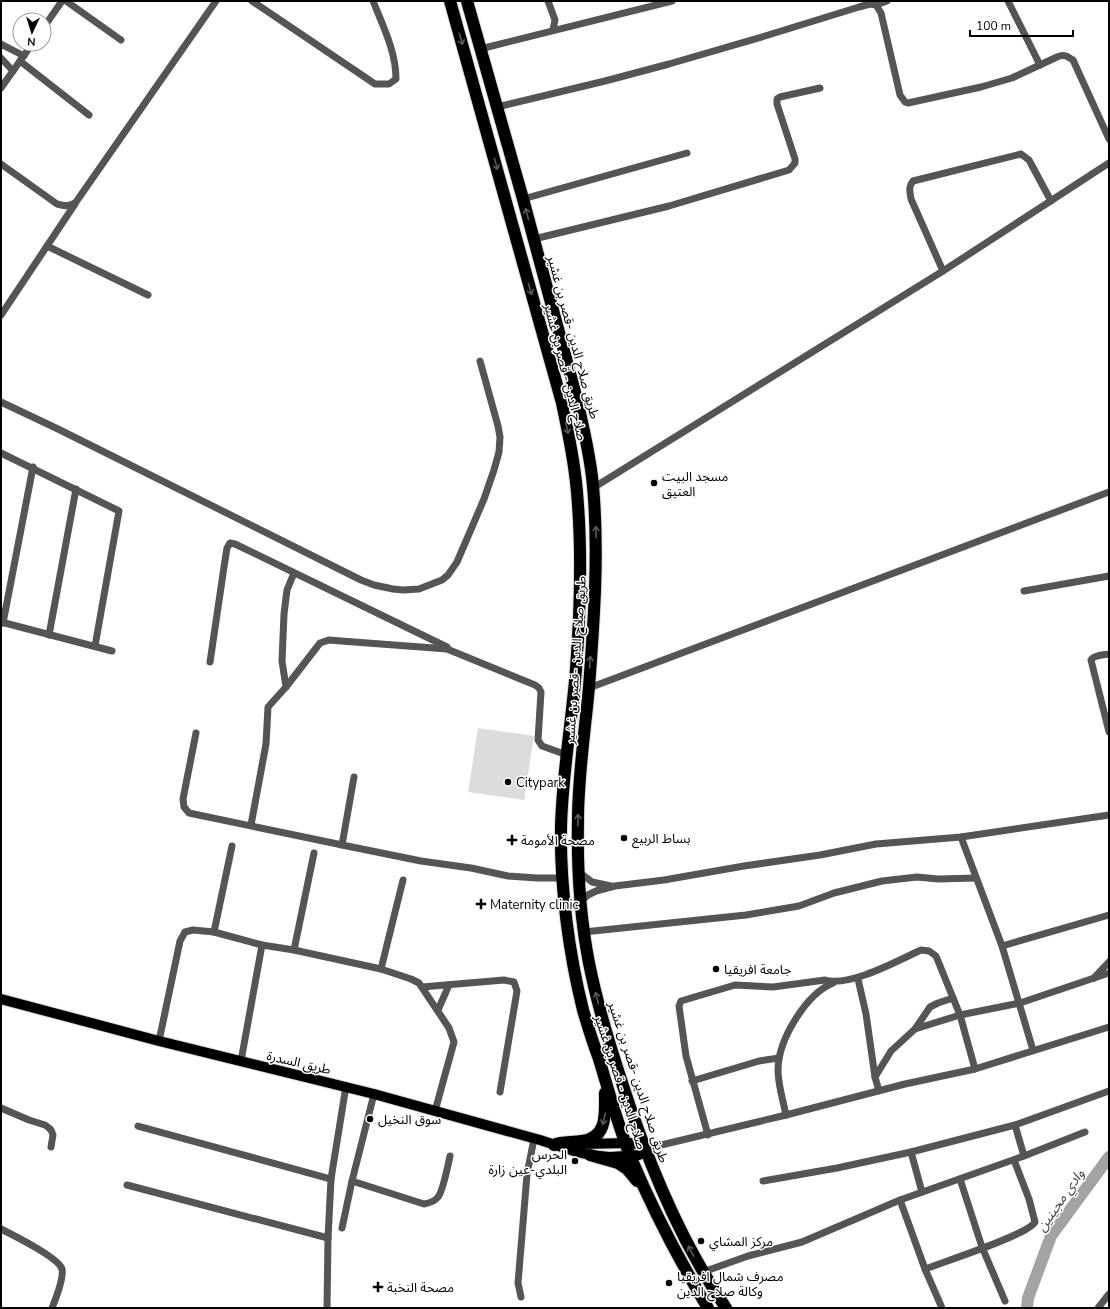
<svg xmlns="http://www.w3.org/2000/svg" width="1110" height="1309" font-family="'Nunito Sans','Noto Sans Arabic',sans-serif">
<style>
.green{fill:#dcdcdc}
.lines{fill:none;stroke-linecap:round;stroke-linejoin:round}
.river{stroke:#a3a3a3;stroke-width:12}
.primary-casing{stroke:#dbdbdb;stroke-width:12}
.highway-casing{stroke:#dbdbdb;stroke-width:14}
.street{stroke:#555;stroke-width:7}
.primary{stroke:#000;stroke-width:10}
.highway{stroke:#000;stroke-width:12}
.oneway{stroke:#595959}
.poi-dot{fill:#000;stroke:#fff;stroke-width:1.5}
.labels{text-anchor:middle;stroke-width:3;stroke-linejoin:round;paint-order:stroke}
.street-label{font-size:13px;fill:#000;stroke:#fff}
.poi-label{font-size:13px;fill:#000;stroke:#fff;text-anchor:start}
.water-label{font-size:14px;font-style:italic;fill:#444;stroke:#fff}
</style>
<rect width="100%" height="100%" fill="#fff"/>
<polygon class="green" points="478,728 534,736 524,800 468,792"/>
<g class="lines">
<polyline class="river" points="1027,1308 1028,1298 1051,1236 1109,1157"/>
<g class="primary-casing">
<g id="primary">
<polyline points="1,999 159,1041 374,1094 540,1140 577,1152 590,1155 610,1157 639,1155 646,1152"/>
<polyline points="582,1144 630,1143 644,1145"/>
</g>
</g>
<g class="highway-casing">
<g id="highway">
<path d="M 450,1 L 562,403 C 569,436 576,470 578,505 C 582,559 580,615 576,669 C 572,722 562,775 561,828 C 560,887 569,954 583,1010 C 588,1027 593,1043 599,1059 C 609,1092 618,1126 631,1158 C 653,1210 679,1260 708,1308"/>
<path d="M 467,1 L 523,199 L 574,388 C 582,420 590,453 593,486 C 599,553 594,620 589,687 C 585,731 578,776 578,820 C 577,868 580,917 589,963 C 599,1013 615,1062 631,1110 C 656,1181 684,1246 726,1308"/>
<path d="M 554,1145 C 563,1141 572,1143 582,1141 C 608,1138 605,1113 605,1093"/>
<polyline points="590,1155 618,1163 627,1169 637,1181"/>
</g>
</g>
<g class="street">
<polyline points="66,1 121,40"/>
<path d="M 252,1 L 375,84 L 389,84 L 396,79 C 396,52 383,26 373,1"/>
<polyline points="548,1 555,20 553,30"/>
<polyline points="1008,1 1040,65"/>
<polyline points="876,5 887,1"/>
<polyline points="44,27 62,1"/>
<polyline points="1,44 24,56"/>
<polyline points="480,49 672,1"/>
<polyline points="1,58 13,71"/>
<polyline points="20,61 89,115"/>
<polyline points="1,88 32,44"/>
<path d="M 497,107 L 605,81 L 669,64 L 765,36 L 859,7 L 870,4 L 876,5 L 881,13 L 900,95 L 905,102 L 908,103 L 981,87 L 1012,78 L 1057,57 C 1064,54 1067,56 1073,60 L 1109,139"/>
<path d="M 1,164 L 57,204 C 65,206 69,207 76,202 L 216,1"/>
<polyline points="523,199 687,153"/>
<polyline points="534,239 669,206 789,170 795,163 795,159 777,104 777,99 780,97 820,88"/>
<polyline points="47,246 148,295"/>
<path d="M 943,271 L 911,199 C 910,192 908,187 913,181 L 1021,154 L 1029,160 L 1051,201"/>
<polyline points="1,315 75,204"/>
<polyline points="1,402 58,429 361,580 374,585 393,589 403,590 419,589 442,580 448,575 457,562 484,499 494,470 499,452 500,437 498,426 480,361"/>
<polyline points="1,453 119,511 95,646"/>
<polyline points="593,488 943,271 1109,163"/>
<polyline points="1024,591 1109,576"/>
<polyline points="1,622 112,651"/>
<polyline points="3,623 33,467"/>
<polyline points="49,635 76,489"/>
<path d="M 1109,654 C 1103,655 1094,655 1091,660 L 1109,732"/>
<polyline points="210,662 224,567 227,548 230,543 235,544 447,647"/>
<polyline points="286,687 282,661 284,614 287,590 294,573"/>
<polyline points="589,688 1109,492"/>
<polyline points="196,733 183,799 184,807 189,813 352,847 421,861 471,868 508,876 537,878 563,878"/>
<polyline points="251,825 266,744 268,707 286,687 320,643 329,640 341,641 447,649 535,685 539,688 541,692 538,740 542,746 567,755"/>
<polyline points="961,837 1002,946 1033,1050"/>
<polyline points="342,845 354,777"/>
<polyline points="579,872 592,882 611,886"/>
<polyline points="581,901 588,895 596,891 615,886 664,880 744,866 820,855 876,844 961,837 1109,815"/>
<polyline points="214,932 232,846"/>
<polyline points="584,932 746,915 799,906 834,893 882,881 917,877 938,879 976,878"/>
<polyline points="1002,946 1109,915"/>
<polyline points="294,950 314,853"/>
<polyline points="381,969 403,880"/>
<polyline points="1094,978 1109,962"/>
<polyline points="858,979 866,1014 875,1077 879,1091"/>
<polyline points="422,987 504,980 514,982 517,991 500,1092"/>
<polyline points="438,1010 449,985"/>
<polyline points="915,1029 930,1007 938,1003 953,998"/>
<polyline points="159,1041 180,941 185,932 193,930 214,932 262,945 294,950 381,969 411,979 419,983 449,1028 454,1042 435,1111"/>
<polyline points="241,1061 262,945"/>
<polyline points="975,1069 960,1015 1020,1003 1109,973"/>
<polyline points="692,1081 759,1061 779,1058"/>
<polyline points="1,1108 29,1120 45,1125 49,1128 51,1130 53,1135 51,1147"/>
<path d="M 786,1115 C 783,1100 778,1085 778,1070 C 778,1040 806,994 833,983"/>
<polyline points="1015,1125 1024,1156"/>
<polyline points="138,1126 331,1179"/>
<path d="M 708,1135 L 686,1056 L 679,1006 L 681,1001 L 735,985 L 773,987 L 825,980 C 850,987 897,961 921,950 L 929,951 L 936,956 L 960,1015 L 915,1029 L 891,1051 L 875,1077"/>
<polyline points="646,1152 657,1146 786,1115 905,1084 975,1069 1109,1027"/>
<polyline points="960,1179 982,1247 1005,1301"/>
<path d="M 352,1181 L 424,1204 C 430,1203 435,1201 438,1197 C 443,1191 448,1165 450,1156"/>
<polyline points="763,1181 837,1168 911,1152"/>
<polyline points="127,1185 328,1238"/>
<polyline points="922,1192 911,1152 1015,1125 1109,1091"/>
<polyline points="900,1200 925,1269 942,1308"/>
<polyline points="342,1228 352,1181 374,1094"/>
<path d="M 1,1229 C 13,1235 59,1258 62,1269 C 64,1279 56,1298 52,1308"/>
<path d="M 925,1269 C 943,1262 1028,1235 1035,1222 L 1029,1199 L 1014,1160"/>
<polyline points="703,1272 748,1256 802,1242 900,1200 1024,1156 1085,1132"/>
<polyline points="521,1297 518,1283 524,1211 527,1174 534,1139"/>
<polyline points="327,1308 328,1238 331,1179 346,1086"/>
<polyline points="1098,1308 1109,1294"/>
</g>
<use href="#primary" class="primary"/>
<use href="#highway" class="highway"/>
</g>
<defs><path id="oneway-shaft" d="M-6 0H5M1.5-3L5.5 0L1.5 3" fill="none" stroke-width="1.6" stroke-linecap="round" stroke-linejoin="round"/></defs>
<g class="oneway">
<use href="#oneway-shaft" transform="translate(461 39) rotate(74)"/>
<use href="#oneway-shaft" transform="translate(496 164) rotate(75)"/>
<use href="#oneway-shaft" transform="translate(527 214) rotate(-105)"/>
<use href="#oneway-shaft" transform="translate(530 289) rotate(74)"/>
<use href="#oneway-shaft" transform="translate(567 428) rotate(78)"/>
<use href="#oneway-shaft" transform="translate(596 532) rotate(-92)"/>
<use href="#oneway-shaft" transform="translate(590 662) rotate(-86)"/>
<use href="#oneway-shaft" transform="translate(578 820) rotate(-89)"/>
<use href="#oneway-shaft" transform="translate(597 998) rotate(-104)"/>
<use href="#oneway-shaft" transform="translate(604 1119) rotate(102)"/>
<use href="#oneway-shaft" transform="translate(691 1251) rotate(-118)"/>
</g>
<g class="poi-dot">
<circle cx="654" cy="483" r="4"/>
<circle cx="508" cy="782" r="4"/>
<circle cx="624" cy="838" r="4"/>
<path d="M510 834h4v4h4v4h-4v4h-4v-4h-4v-4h4z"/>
<path d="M479 898h4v4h4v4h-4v4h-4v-4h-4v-4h4z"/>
<circle cx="716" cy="969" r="4"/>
<circle cx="370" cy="1119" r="4"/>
<circle cx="575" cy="1161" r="4"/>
<circle cx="701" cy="1241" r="4"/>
<circle cx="669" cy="1283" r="4"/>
<path d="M376 1281h4v4h4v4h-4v4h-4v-4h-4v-4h4z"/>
</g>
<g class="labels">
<g class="street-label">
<text transform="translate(574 337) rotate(75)" y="5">طريق صلاح الدين -قصر بن غشير</text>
<text transform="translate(566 372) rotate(76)" y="5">صلاح الدين - قصر بن غشير</text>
<text transform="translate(575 660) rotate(-86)" y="5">طريق صلاح الدين -قصر بن غشير</text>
<text transform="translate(299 1062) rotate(13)" y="5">طريق السدرة</text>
<text transform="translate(621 1082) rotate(72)" y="5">صلاح الدين - قصر بن غشير</text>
<text transform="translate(639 1082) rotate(72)" y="5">طريق صلاح الدين -قصر بن غشير</text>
</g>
<g class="poi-label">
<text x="662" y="481">مسجد البيت<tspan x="662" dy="15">العتيق</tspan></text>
<text x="516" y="787">Citypark</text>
<text x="632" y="843">بساط الربيع</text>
<text x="521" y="845">مصحة الأمومة</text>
<text x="490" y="909">Maternity clinic</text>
<text x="724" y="974">جامعة افريقيا</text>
<text x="378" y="1124">سوق النخيل</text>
<text x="567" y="1159" text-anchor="end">الحرس<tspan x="567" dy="15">البلدي-عين زارة</tspan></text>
<text x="709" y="1246">مركز المشاي</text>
<text x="677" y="1281">مصرف شمال افريقيا<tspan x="677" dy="15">وكالة صلاح الدين</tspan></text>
<text x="387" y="1292">مصحة النخبة</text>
</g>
<g class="water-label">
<text transform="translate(1060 1200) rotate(-55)" y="5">وادي مجينين</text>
</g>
</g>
<rect width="1110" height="1309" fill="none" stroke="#000000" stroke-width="4"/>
<g transform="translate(32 32) rotate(184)"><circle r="19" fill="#ffffff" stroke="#999999"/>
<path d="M0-3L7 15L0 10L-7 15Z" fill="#000000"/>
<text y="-6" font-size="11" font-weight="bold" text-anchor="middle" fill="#000000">N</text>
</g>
<path d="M970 30v6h103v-6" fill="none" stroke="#000000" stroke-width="2"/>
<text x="976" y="30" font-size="12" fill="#000000" stroke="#ffffff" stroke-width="3" paint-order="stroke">100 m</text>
</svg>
